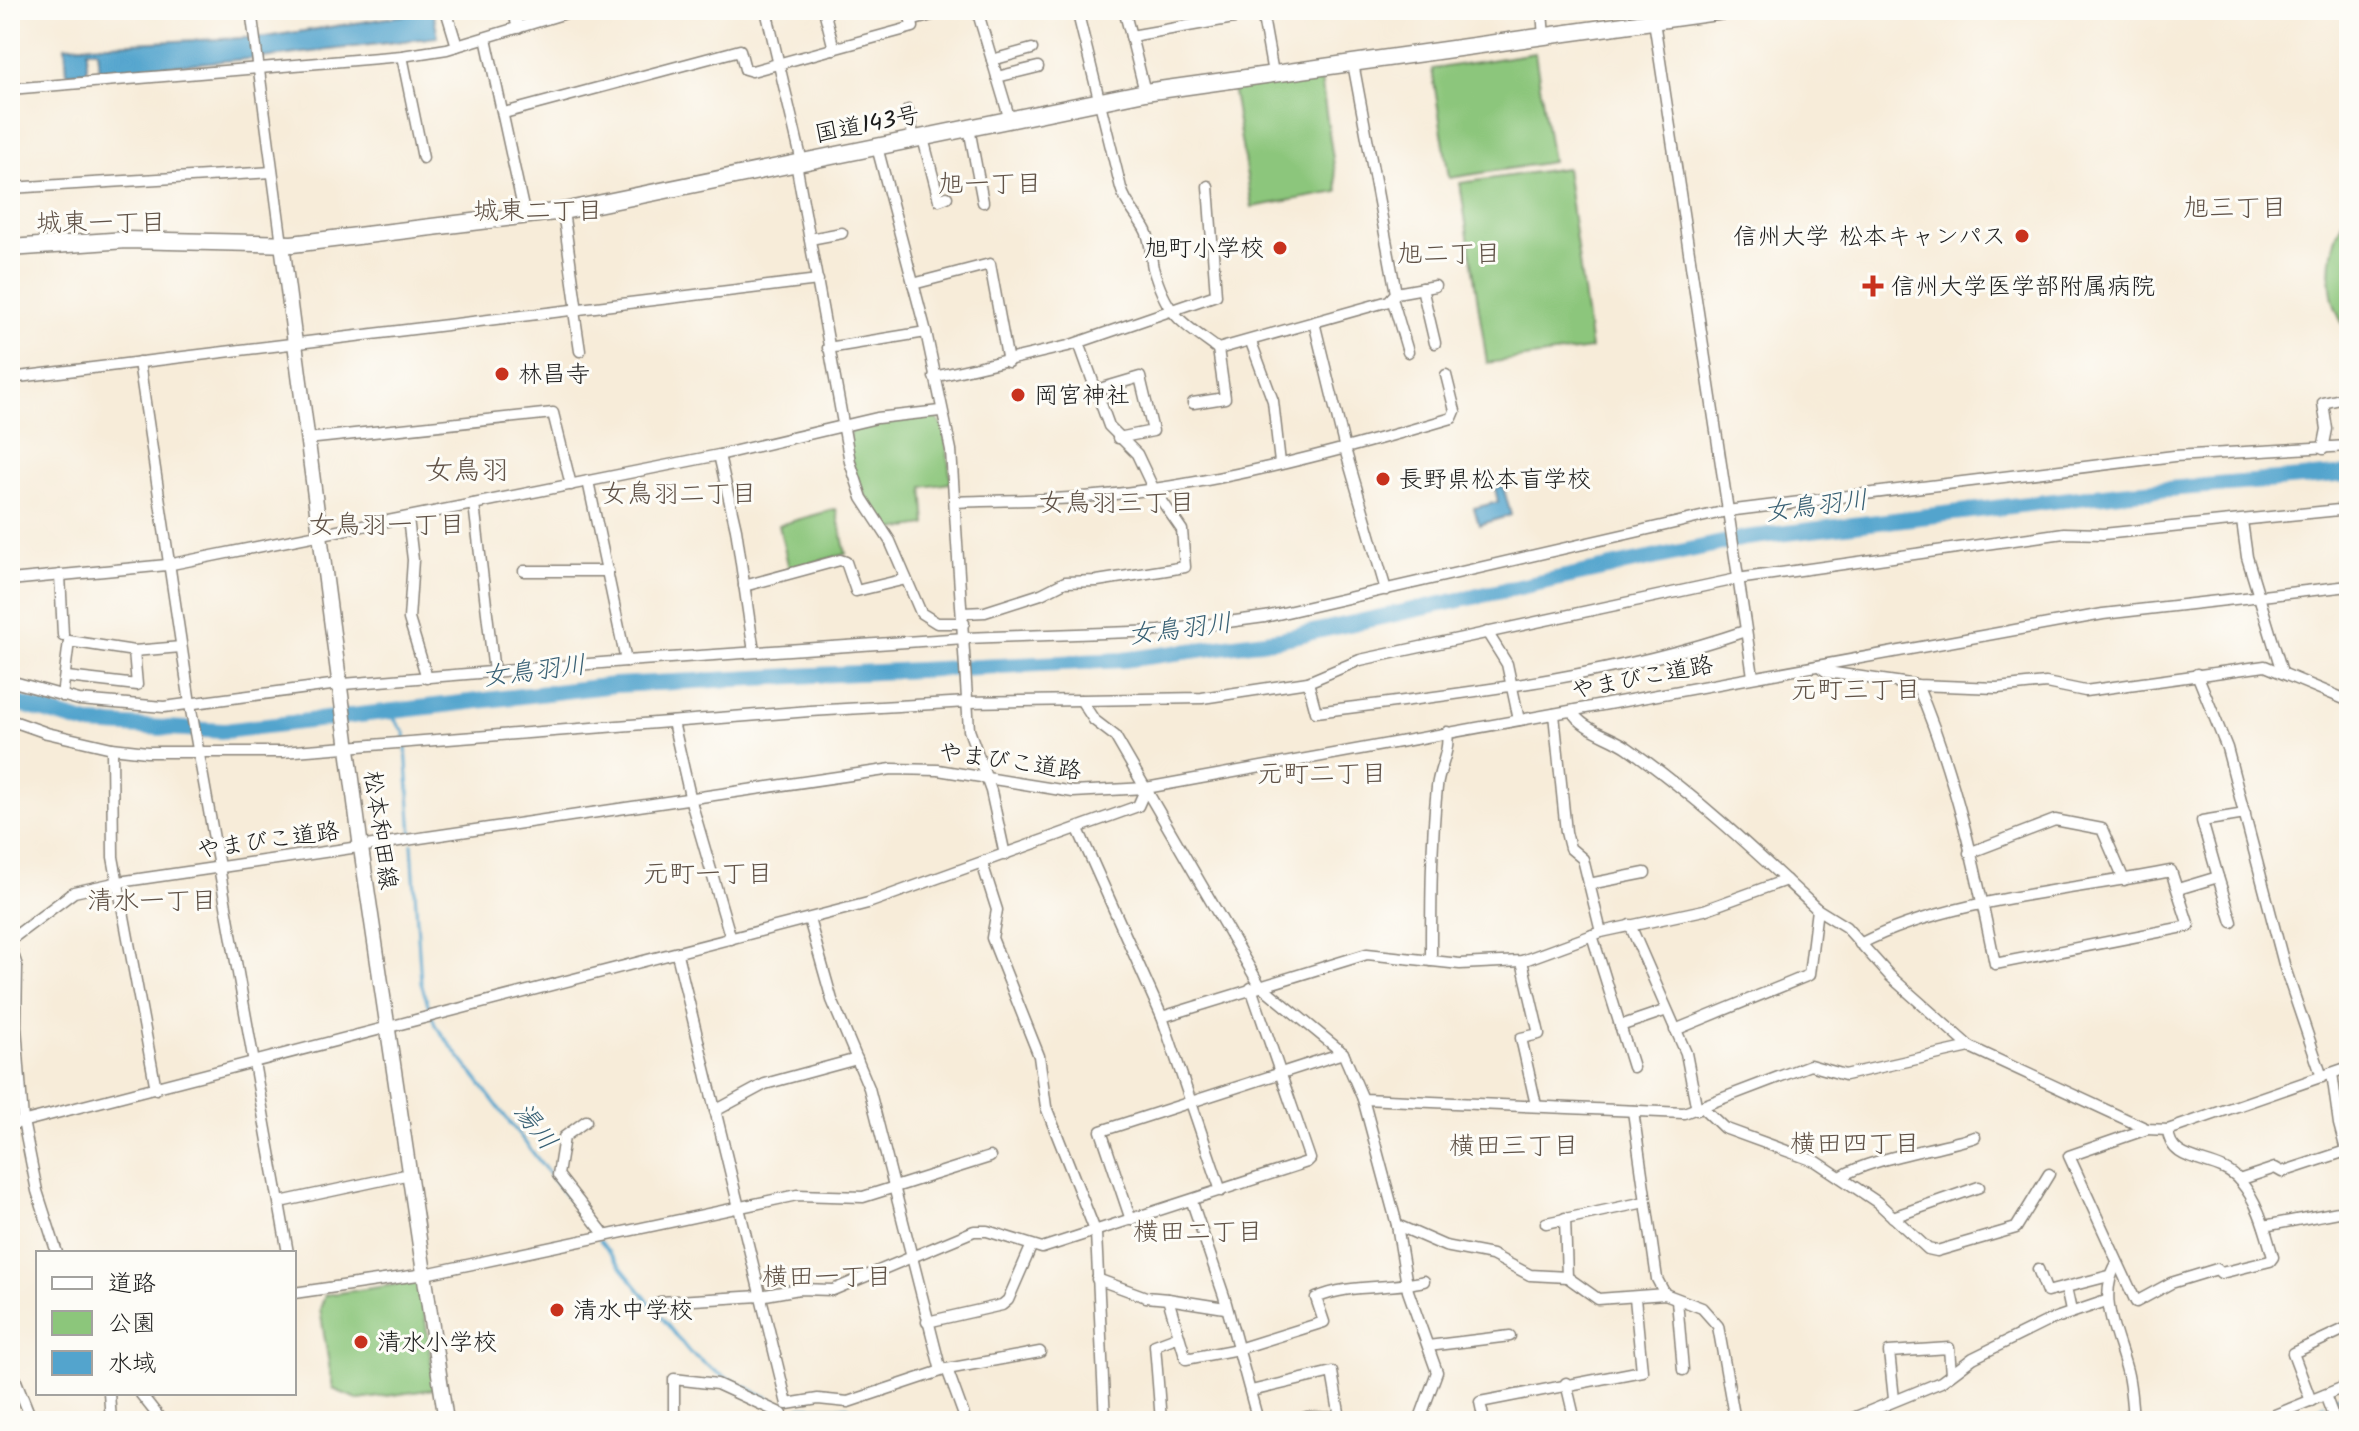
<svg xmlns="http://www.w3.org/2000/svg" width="2359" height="1431" font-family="Kalam,'Klee One',sans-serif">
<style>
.green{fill:#8cc67b;stroke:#54714c;stroke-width:2}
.water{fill:#53a4cd;stroke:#386074;stroke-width:2}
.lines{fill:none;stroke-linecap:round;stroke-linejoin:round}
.stream{stroke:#53a4cd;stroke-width:3}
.river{stroke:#53a4cd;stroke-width:16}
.minor-casing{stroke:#8a847a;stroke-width:13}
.major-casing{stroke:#8a847a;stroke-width:17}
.highway-casing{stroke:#8a847a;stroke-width:19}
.minor{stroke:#fff;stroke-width:10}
.major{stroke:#fff;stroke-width:14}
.highway{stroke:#fff;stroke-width:16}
.poi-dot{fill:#c8321e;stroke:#fdfcf7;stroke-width:3}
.labels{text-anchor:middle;stroke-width:6;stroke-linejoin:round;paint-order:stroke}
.street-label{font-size:24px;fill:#1c1c1c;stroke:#fdfcf7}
.poi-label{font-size:24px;fill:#1c1c1c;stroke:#fdfcf7;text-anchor:start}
.neighbourhood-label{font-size:26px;fill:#615348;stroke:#fdfcf7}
.water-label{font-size:26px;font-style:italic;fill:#386074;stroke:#fdfcf7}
.quarter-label{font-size:28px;fill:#615348;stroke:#fdfcf7}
</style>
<rect width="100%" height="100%" fill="#fdfcf7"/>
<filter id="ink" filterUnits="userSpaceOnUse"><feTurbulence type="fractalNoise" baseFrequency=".0125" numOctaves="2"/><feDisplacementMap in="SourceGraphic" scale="16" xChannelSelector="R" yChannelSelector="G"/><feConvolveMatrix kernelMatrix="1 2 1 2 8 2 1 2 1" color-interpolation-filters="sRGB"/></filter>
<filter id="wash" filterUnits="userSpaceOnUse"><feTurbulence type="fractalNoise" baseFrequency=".006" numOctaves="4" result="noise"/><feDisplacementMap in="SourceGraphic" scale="32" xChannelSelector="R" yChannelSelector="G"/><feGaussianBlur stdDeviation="1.8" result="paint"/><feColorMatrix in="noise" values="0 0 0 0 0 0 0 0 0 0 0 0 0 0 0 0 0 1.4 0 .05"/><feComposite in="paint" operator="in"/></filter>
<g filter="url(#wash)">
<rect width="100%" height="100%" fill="#f7ecd9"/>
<g class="green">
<polygon points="1535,53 1552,162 1449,178 1432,69"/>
<polygon points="1320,73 1338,192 1252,207 1232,86"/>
<polygon points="1566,168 1591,349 1487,363 1460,183"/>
<path d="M 2349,210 L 2349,333 C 2322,298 2326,245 2349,210 Z"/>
<path d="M 935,416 L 945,430 L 951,483 L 923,487 L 926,525 L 887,531 C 868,504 845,466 850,432 L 873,423 Z"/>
<polygon points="836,509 846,554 789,569 779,525"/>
<polygon points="420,1281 435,1389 359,1400 333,1389 320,1309 325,1295"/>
</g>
<g class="water">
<polygon points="433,11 438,37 271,57 104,71 99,69 97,50 87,50 87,71 67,73 65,46 265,37"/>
<polygon points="1503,486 1511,515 1479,525 1474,508 1498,502 1495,488"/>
</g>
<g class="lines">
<g class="stream">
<polyline points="387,710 405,733 412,836"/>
<polyline points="412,844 421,983 435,1025 596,1235"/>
<polyline points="600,1241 690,1353 718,1373 785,1406"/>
<polyline points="2331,1400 2349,1391"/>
<polyline points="800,1407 848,1407 861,1421"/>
<polyline points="2305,1421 2324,1404"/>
</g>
<polyline class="river" points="10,701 88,724 224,731 614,685 1123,660 1280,639 1745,538 2120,493 2349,474"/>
</g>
</g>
<g filter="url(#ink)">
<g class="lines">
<g class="minor-casing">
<g id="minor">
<polyline points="251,10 282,244"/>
<polyline points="446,10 457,46"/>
<polyline points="513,10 518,28"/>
<polyline points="766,10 802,162"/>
<polyline points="824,10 834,49"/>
<polyline points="977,10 1010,120"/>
<path d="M 1077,10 L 1121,188 C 1126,206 1138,215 1146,231 C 1152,244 1150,255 1153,268 C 1167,316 1180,321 1218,349 L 1389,301 L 1396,293 L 1353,63"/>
<polyline points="1124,10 1131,36"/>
<polyline points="1542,10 1544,38"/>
<polyline points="1262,12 1273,73"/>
<polyline points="911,21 949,10"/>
<polyline points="1654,21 1753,676"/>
<polyline points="486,38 525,217"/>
<polyline points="402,56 423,158"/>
<polyline points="992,60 1032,49"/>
<polyline points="997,77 1038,67"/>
<polyline points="10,89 402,56 447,49 576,10"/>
<polyline points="1145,92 1131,36 1279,10"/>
<polyline points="908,110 914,139"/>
<polyline points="504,113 740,50 745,69 752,71 913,27 908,10"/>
<polyline points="969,128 983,202"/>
<polyline points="923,138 939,200 947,197"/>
<polyline points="877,147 926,332 951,450 969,730 991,791 1005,855"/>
<polyline points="796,163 850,462 862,498 890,541 921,613 937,623 964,623"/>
<polyline points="10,188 272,172"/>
<polyline points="563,211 577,311"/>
<polyline points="810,239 842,233"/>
<polyline points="913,284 990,264 1008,362"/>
<polyline points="1422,288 1435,343"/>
<polyline points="1396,293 1435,286"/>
<polyline points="1392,298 1408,352"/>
<polyline points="574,311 580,351"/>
<polyline points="1314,322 1345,449 1386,590"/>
<polyline points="1251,342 1273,401 1280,463"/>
<polyline points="828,348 926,332"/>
<polyline points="139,362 191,710 288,1253"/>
<polyline points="934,377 1068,346 1216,295 1208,186"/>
<polyline points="10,378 818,280"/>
<polyline points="1096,390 1140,377 1153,431 1118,438"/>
<polyline points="1193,403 1225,398 1218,349"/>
<polyline points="307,439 553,413 571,485"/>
<polyline points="2323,449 2327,429 2323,403 2349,397"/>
<polyline points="719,455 736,529 754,652"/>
<polyline points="588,481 626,661"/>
<path d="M 956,502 C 998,500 1041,501 1084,497 C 1203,488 1337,452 1452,418 L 1455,411 L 1446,375"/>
<polyline points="474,504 494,672"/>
<polyline points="408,518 413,560 409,619 427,678"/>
<polyline points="2242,521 2247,557 2282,672"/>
<polyline points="524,571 608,571"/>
<polyline points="60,575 63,635"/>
<polyline points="10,580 167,565 719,455 877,418 940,411"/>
<polyline points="744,586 840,560 846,562 856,591 906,579"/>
<polyline points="963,613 985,612 1041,594 1065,582 1097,581 1185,567 1182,530 1153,488 1137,454 1109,426 1079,343"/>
<polyline points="1487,632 1507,664 1519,720"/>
<polyline points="1819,666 1827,672 1917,685 1997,688 2046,683 2085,691 2265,666 2349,701"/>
<polyline points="2197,674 2227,748 2285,968 2322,1077"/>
<polyline points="67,677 137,685 134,651"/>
<polyline points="10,681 79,700 164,707 331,685 626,661 965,638 1160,631 1265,617 1727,511 2174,456 2349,446"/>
<path d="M 1308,682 L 1316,712 C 1459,694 1608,678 1745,631"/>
<polyline points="62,696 69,641 134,651 181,647"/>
<polyline points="1081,700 1094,720 1115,736 1259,984 1343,1053 1363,1099 1684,1113 1810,1065 1845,1075 1970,1047 2147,1129 2168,1130 2349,1067"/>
<path d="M 1572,711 C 1582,730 1610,735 1628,748 C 1695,795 1757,853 1817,909 L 1846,927 L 1890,976 L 1970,1047"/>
<polyline points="1554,714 1566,832 1570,848 1583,859 1601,932"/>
<polyline points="10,720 47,733 112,748 147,752 282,752 810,711 968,702 1202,698 1308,682 1360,660 1737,579 2064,533 2103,534 2349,509"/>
<polyline points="673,722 692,805 731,939"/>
<polyline points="112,748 113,857 156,1089"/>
<polyline points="1078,829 1162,1017 1221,1191"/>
<polyline points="1969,853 2055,820 2102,829 2124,880"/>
<polyline points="982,863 997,910 992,938 1039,1056 1046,1107 1096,1233 1105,1421"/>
<polyline points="2218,877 2202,821 2245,814"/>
<polyline points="1589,884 1645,873"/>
<polyline points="2178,889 2218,877 2232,922"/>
<polyline points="1630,925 1686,1053 1697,1110"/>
<polyline points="1592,935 1633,1067"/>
<polyline points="10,940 74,892 119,882 892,769 938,770 1073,792 1146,788 2103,614 2349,586"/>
<path d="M 1860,944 C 1945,899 2075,890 2171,871 L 2189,926 L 1995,964 C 1976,870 1955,773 1917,685"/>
<polyline points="10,945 17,966 16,1026 23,1121 37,1191 57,1253"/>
<polyline points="677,954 787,1404 818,1399 848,1402 941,1371 869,1088 832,1000 809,919"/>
<path d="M 1431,961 C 1431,903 1431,845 1437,787 C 1439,768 1450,752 1447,732"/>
<polyline points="1522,961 1539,1034 1521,1038 1536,1105"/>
<polyline points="1162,1017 1367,954 1460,964 1522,961 1601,932 1704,910 1786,880"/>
<polyline points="1620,1026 1664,1011"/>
<polyline points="1675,1030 1809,975 1817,909"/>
<polyline points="2332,1073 2339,1124 2349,1161"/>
<polyline points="1363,1099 1397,1225 1408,1291 1437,1372 1419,1421"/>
<polyline points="1702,1107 1724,1128 1817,1162 1877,1202 1928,1249 1937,1251 2016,1228 2049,1174"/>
<polyline points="715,1111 765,1084 857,1059"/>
<polyline points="1633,1111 1657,1279 1665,1294"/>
<polyline points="586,1121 564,1137 558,1175 605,1235"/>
<polyline points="10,1125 868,903 1138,806 1146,788"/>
<path d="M 2147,1129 L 2069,1156 L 2136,1302 L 2171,1283 L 2217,1269 L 2221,1273 L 2270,1261 L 2273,1257 C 2265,1230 2259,1203 2240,1181 C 2218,1155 2170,1167 2168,1130"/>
<path d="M 1841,1177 C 1869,1158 1939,1149 1975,1137"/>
<polyline points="2239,1180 2275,1168 2282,1172 2346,1151"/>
<polyline points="280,1202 410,1174"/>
<polyline points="1192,1202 1224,1296 1258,1421"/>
<polyline points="1893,1217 1979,1187"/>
<polyline points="1565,1218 1567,1277"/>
<polyline points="1131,1220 1101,1131 1343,1053"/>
<polyline points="1546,1223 1645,1202"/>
<polyline points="1397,1225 1445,1246 1492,1255 1530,1275 1567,1277 1598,1299 1665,1294 1702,1308 1718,1326 1735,1421"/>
<polyline points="2264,1226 2349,1210"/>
<path d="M 2117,1263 C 2096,1298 2118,1335 2127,1371 C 2131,1387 2132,1404 2133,1421"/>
<polyline points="2038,1269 2047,1292 2109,1276"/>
<path d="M 1097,1279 L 1146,1297 L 1168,1299 L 1186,1359 L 1238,1349 L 1324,1322 L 1316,1298 C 1350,1283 1388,1290 1424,1281"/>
<polyline points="2066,1288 2071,1311"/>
<polyline points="294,1293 425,1274 797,1195 863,1197 990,1157"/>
<polyline points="1168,1299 1225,1308"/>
<polyline points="1677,1300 1683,1370"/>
<polyline points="660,1302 760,1296 799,1289 833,1290 974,1231 987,1231 1042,1248 1307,1162 1310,1159 1251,988"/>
<polyline points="927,1322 1002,1305 1008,1300 1031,1247"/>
<polyline points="1428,1346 1510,1336"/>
<polyline points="10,1366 32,1421"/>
<polyline points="947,1369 1040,1352"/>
<polyline points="942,1370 947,1369 966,1421"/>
<polyline points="1566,1383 1575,1421"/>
<polyline points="1251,1391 1332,1372 1340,1418 1307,1417 1295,1421"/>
<polyline points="109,1393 111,1421"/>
<polyline points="140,1393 162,1421"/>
<polyline points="2325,1395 2335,1421"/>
<polyline points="1894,1399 1889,1352 1949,1348 1951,1374"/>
<polyline points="2311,1401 2293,1353 2349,1327"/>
<polyline points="674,1421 674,1379 717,1384 782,1414"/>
<polyline points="1161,1421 1155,1345 1179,1336"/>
<polyline points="1484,1421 1480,1402 1642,1371 1635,1298"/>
<polyline points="1846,1421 1941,1382 1973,1358 2050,1320 2106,1301"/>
<polyline points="2260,1421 2349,1385"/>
</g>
</g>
<g class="major-casing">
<polyline id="major" points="282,244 361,848 446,1421"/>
</g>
<g class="highway-casing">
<polyline id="highway" points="10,248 126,240 292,244 563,211 1145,92 1731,10"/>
</g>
<use href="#minor" class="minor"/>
<use href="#major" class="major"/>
<use href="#highway" class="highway"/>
</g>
</g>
<g class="poi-dot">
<circle cx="2022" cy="236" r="8"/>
<circle cx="1280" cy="248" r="8"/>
<path d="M1869 274h8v8h8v8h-8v8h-8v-8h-8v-8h8z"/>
<circle cx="502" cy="374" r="8"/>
<circle cx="1018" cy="395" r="8"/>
<circle cx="1383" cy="479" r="8"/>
<circle cx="557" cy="1310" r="8"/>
<circle cx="361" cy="1342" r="8"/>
</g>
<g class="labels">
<g class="street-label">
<text transform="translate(867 124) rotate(-11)" y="8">国道143号</text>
<text transform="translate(1642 677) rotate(-11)" y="8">やまびこ道路</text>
<text transform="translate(1010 761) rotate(8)" y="8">やまびこ道路</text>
<text transform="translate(381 830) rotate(82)" y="8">松本和田線</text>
<text transform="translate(268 840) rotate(-8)" y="8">やまびこ道路</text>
</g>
<g class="poi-label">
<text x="2006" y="244" text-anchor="end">信州大学 松本キャンパス</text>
<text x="1264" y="256" text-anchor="end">旭町小学校</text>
<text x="1891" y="294">信州大学医学部附属病院</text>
<text x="518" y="382">林昌寺</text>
<text x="1034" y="403">岡宮神社</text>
<text x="1399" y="487">長野県松本盲学校</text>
<text x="573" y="1318">清水中学校</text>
<text x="377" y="1350">清水小学校</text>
</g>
<g class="neighbourhood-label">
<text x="990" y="192">旭一丁目</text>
<text x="2235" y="216">旭三丁目</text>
<text x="538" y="219">城東二丁目</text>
<text x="101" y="231">城東一丁目</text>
<text x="1449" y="262">旭二丁目</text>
<text x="679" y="502">女鳥羽二丁目</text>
<text x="1117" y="511">女鳥羽三丁目</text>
<text x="387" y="533">女鳥羽一丁目</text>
<text x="1856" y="698">元町三丁目</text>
<text x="1322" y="782">元町二丁目</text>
<text x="708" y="882">元町一丁目</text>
<text x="152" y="909">清水一丁目</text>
<text x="1855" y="1152">横田四丁目</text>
<text x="1514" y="1154">横田三丁目</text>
<text x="1198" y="1240">横田二丁目</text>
<text x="827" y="1285">横田一丁目</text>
</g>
<g class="water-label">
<text transform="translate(1816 505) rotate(-7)" y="9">女鳥羽川</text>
<text transform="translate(1180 628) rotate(-7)" y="9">女鳥羽川</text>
<text transform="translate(534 670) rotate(-7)" y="9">女鳥羽川</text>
<text transform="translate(536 1126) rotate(52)" y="9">湯川</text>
</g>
<g class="quarter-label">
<text x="467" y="479">女鳥羽</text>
</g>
</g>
<rect width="2359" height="1431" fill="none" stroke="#fdfcf7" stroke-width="40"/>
<rect x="36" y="1251" width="260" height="144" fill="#fdfcf7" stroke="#a3a29f" stroke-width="2"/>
<rect x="52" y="1277" width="40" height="12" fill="#ffffff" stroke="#a3a29f" stroke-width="2"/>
<text x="108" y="1291" font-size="24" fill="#1c1c1c">道路</text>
<rect x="52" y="1311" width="40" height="24" fill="#8cc67b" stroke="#a3a29f" stroke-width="2"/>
<text x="108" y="1331" font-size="24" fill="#1c1c1c">公園</text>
<rect x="52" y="1351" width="40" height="24" fill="#53a4cd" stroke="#a3a29f" stroke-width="2"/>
<text x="108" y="1371" font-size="24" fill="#1c1c1c">水域</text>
</svg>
